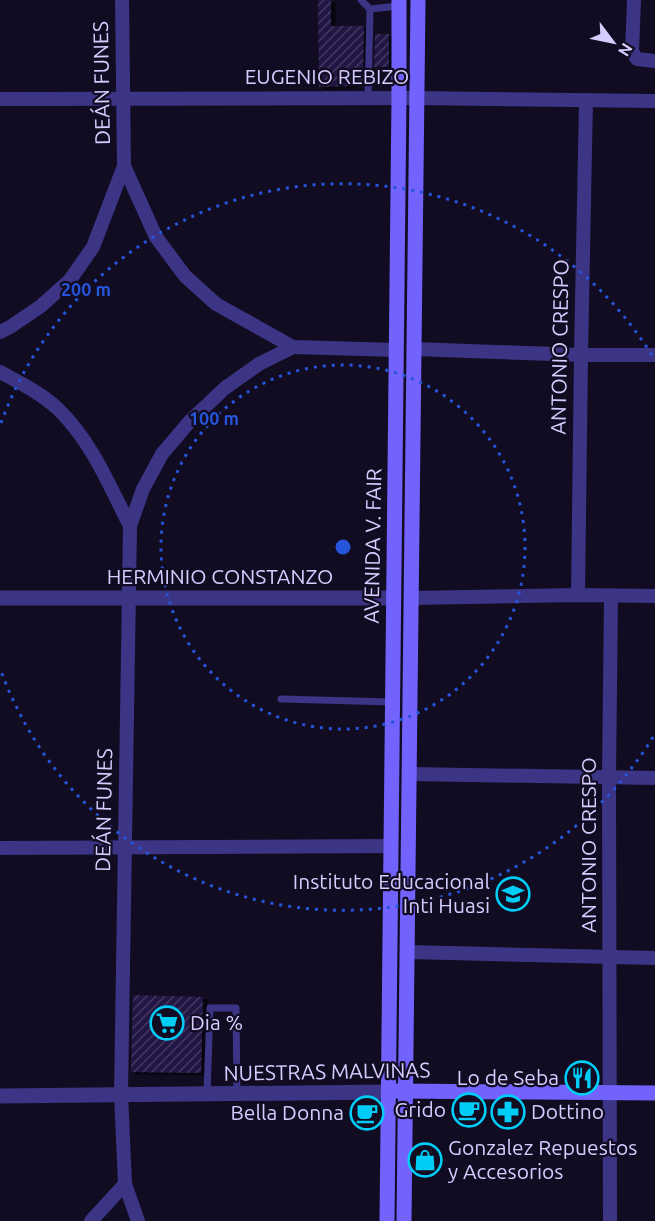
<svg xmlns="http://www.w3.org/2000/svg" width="655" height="1221" font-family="Ubuntu,sans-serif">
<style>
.building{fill:url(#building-hatch);filter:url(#shadow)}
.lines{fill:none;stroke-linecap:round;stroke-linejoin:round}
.service{stroke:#3c3484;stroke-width:7}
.minor{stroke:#3c3484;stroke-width:14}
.tertiary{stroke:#3c3484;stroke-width:15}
.secondary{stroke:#7263ff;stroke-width:15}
.ring{fill:none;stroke:#2654da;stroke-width:3;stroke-dasharray:3 6}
.labels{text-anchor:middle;stroke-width:4.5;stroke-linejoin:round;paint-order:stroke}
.street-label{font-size:21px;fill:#d6ccff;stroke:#110c22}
.poi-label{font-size:21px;fill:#d6ccff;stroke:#110c22;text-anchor:end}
.centre{fill:#2654da;stroke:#110c22;stroke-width:3}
.ring-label{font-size:18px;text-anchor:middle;font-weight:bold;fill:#2654da;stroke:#110c22;stroke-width:4.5;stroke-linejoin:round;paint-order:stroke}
</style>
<defs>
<pattern id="building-hatch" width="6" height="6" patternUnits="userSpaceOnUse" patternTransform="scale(1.5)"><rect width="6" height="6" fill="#231744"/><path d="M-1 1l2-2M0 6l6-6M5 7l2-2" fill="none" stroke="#423860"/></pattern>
<filter id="shadow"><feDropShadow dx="4.5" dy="2.5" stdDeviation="0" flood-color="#0009"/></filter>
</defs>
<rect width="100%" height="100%" fill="#110c22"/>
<g class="building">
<polygon points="318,0 331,0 331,26 364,26 363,82 353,82 353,86 319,87"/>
<polygon points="375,34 389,34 389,67 374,67"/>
<polygon points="133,995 203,997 201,1073 131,1072"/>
</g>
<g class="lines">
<g class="service">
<polyline points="361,0 370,9"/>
<polyline points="368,98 370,9 399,6"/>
<polyline points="281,699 392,702"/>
<polyline points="207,1094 210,1008 236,1008 237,1094"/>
</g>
<g class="minor">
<polyline points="634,0 632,52 637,59 655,61"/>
<polyline points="0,99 417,98 655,101"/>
<polyline points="124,166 156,237 185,276 216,304 293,347 396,350"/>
<polyline points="0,332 10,327 41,306 70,280 93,247 124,166 122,0"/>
<polyline points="414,349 581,355 655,355"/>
<path d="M 0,372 C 20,383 41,393 58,409 C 92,442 109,485 130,526"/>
<polyline points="578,595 581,355 586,100"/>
<polyline points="412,598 578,595 655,596"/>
<polyline points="409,774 655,778"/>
<polyline points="0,848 391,846"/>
<polyline points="408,952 655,958"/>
<polyline points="91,1221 125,1184"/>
<polyline points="138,1221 125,1184 121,1094 130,526 143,489 162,454 190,421 225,388 259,364 293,347"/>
<polyline points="610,1221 609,777 611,596"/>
</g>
<g class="tertiary">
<polyline points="0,598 394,598"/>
<polyline points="0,1096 388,1092"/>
</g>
<g class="secondary">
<polyline points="397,1091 655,1093"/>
<polyline points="387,1221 399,98 399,0"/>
<polyline points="404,1221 418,0"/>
</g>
</g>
<g class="ring">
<circle cx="343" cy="547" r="182"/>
<path d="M653 737A364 364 0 0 1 1 671M1 423A364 364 0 0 1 653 357"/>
</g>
<defs>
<g id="school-ring" transform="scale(1.725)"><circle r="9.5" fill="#110c22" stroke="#00cdf7" stroke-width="1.5"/><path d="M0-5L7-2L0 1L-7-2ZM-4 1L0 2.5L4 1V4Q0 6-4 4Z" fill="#00cdf7"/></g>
<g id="supermarket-ring" transform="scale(1.725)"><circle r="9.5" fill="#110c22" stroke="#00cdf7" stroke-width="1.5"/><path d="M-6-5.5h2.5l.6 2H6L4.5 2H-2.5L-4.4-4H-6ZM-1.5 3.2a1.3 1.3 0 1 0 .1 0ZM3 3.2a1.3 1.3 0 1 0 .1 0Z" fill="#00cdf7"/></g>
<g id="restaurant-ring" transform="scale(1.725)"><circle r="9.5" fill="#110c22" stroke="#00cdf7" stroke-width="1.5"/><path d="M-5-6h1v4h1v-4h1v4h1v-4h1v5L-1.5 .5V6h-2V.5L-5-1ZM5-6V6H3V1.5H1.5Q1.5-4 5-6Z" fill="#00cdf7"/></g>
<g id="cafe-ring" transform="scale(1.725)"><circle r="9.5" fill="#110c22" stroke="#00cdf7" stroke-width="1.5"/><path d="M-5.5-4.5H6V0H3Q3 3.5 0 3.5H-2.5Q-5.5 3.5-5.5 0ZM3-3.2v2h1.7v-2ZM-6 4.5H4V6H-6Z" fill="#00cdf7"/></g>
<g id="pharmacy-ring" transform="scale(1.725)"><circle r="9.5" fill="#110c22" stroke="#00cdf7" stroke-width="1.5"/><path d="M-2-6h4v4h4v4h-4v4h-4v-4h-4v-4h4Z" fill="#00cdf7"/></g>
<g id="shop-ring" transform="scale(1.725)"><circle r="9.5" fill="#110c22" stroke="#00cdf7" stroke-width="1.5"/><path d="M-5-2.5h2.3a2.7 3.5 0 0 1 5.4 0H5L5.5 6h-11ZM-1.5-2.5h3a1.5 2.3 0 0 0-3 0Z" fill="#00cdf7"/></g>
</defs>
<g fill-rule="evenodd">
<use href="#school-ring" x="513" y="894"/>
<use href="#supermarket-ring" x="167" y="1023"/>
<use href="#restaurant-ring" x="582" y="1078"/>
<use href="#cafe-ring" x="469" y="1110"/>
<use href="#pharmacy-ring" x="508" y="1112"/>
<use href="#cafe-ring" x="367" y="1113"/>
<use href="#shop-ring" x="425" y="1160"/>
</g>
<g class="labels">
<g class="street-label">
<text x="327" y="84">EUGENIO REBIZO</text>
<text transform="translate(102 83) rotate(-91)" y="7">DEÁN FUNES</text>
<text transform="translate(560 347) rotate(-89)" y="7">ANTONIO CRESPO</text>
<text transform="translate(373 546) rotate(-89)" y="7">AVENIDA V. FAIR</text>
<text x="220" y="584">HERMINIO CONSTANZO</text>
<text transform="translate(104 810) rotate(-89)" y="7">DEÁN FUNES</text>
<text transform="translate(589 845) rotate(-90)" y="7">ANTONIO CRESPO</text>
<text transform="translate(327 1072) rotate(-1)" y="7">NUESTRAS MALVINAS</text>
</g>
<g class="poi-label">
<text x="490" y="889">Instituto Educacional<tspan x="490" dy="24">Inti Huasi</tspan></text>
<text x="190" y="1030" text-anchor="start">Dia %</text>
<text x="559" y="1085">Lo de Seba</text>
<text x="446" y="1117">Grido</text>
<text x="531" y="1119" text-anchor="start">Dottino</text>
<text x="344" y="1120">Bella Donna</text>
<text x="448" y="1155" text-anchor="start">Gonzalez Repuestos<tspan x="448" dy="24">y Accesorios</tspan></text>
</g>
</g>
<circle cx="343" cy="547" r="9" class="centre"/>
<g class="ring-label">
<text x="86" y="296">200 m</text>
<text x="214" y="425">100 m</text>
</g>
<g transform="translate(613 42) rotate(122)" stroke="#110c22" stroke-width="4.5" paint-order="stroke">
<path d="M0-4.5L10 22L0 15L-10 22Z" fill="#d6ccff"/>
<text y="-9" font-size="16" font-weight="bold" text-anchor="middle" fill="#d6ccff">N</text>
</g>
</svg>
